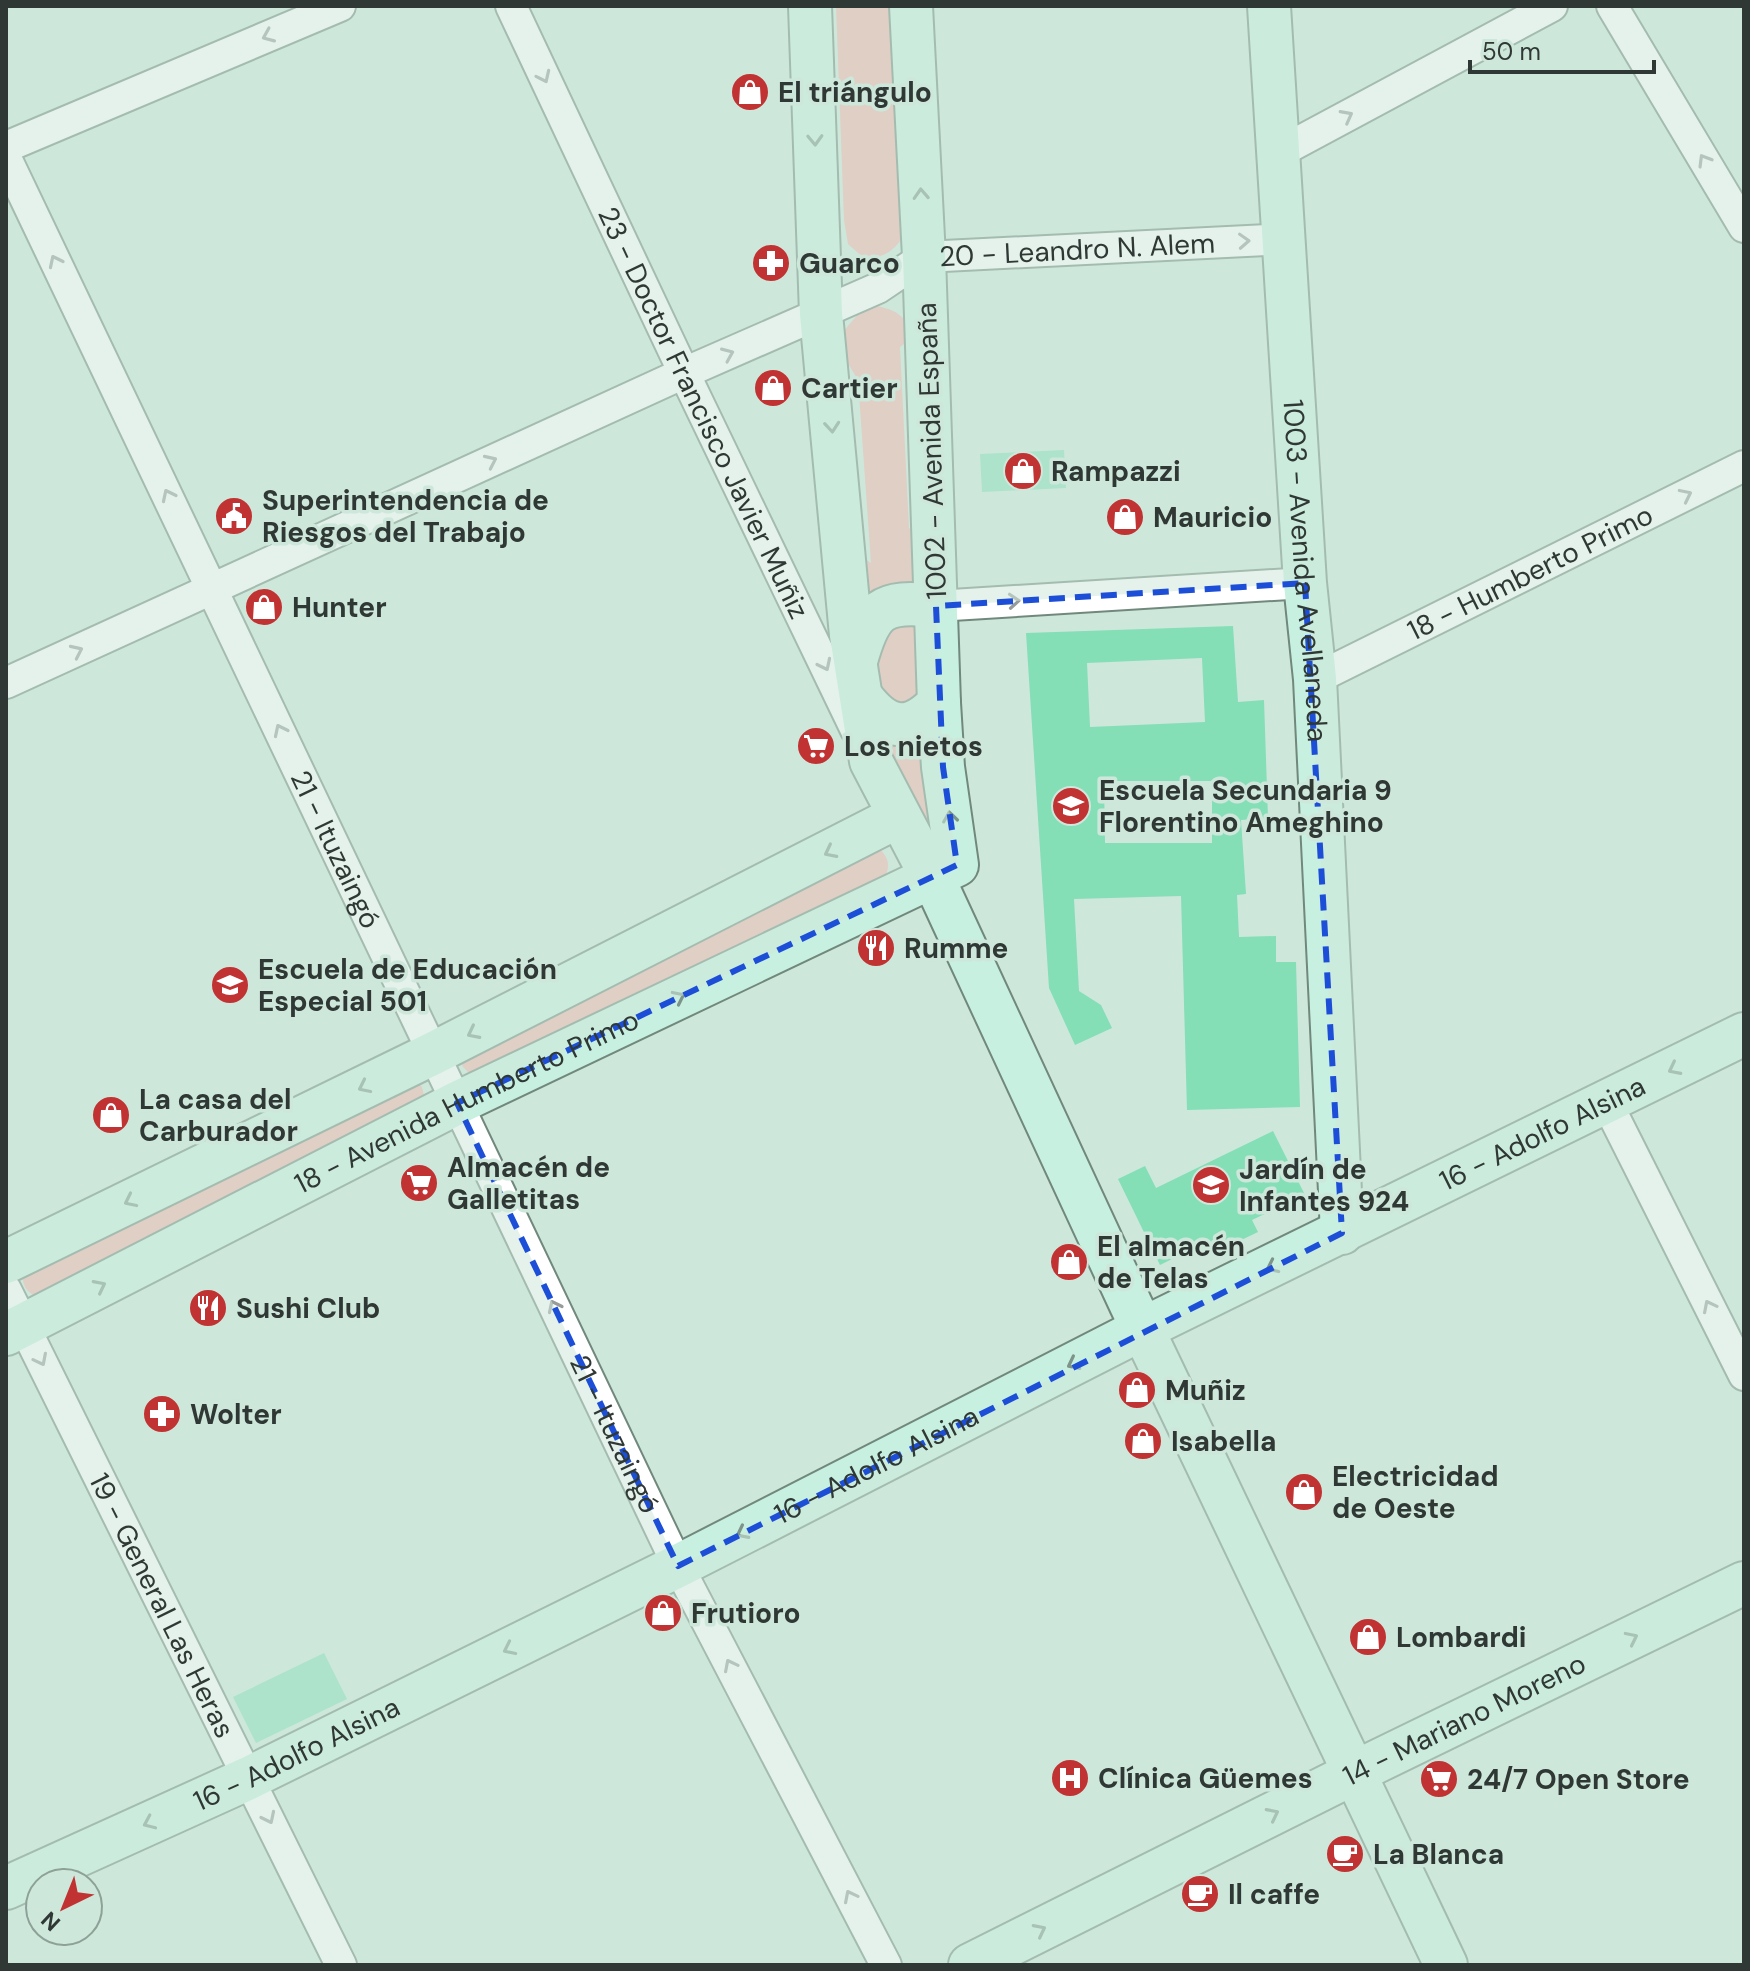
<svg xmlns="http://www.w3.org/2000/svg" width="1750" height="1971" font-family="'DM Sans',sans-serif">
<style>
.green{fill:#f7b1aa}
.building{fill:#84deb6;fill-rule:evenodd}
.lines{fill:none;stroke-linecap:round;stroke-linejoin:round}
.street-casing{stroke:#71887d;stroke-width:34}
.secondary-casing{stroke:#71887d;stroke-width:46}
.street{stroke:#fff;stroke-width:30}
.secondary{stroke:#c8f0e1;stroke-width:42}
.oneway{stroke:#979c9a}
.oneway2{stroke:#7c948a}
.marked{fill:none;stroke:#1d4ed8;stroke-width:6;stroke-dasharray:16 10;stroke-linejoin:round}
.labels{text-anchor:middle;stroke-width:7;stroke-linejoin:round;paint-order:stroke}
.poi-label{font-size:28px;font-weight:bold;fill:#2f3834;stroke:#cee7db;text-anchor:start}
.street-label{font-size:28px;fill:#2f3834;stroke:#cee7db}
</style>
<rect width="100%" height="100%" fill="#cee7db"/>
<g class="green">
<path d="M 836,6 L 889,6 L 906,231 C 896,250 886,257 865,259 L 848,244 L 844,220 Z"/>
<path d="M 877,306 C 897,310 908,317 912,338 L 900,347 L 909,528 L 929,546 L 928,584 L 859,616 L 855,553 L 871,563 L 858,380 L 844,357 L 841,334 L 860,312 Z"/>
<polygon points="890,620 926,625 930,701 892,705 873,666"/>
<polygon points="930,731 930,821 928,827 916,822 883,732"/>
<path d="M 880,849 C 888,858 890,864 886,875 L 490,1075 L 470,1074 L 463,1067 L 460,1057 Z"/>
<path d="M 416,1081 L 422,1087 L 425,1099 L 41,1298 C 26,1294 20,1284 24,1269 Z"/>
</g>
<g class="building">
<polygon points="1064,450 1066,488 982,492 980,454"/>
<path d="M 1233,626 L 1238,702 L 1264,700 L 1268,818 L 1241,820 L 1246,894 L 1237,895 L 1239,937 L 1276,936 L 1276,962 L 1296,962 L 1300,1107 L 1187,1110 L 1181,896 L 1074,899 L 1079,991 L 1101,1005 L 1112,1028 L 1075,1045 L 1049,988 L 1026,633 ZM 1202,658 L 1205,722 L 1090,727 L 1087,663 ZM 1104,781 L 1212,781 L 1212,843 L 1105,843 Z"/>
<polygon points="1273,1131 1305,1195 1252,1220 1258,1232 1212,1254 1206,1242 1160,1265 1118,1179 1145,1166 1156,1188"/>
<polygon points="324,1653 347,1699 256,1743 233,1697"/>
</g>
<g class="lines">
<g class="street-casing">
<g id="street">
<path id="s1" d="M 511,6 L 684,373 L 856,730"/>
<polyline points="1612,6 1744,227"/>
<polyline points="6,147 340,6"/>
<polyline points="1278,153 1552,6"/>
<path id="s2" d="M 6,158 L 678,1566 L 886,1965"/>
<polyline points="936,606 1305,583"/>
<path id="s3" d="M 1315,679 L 1744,466"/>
<path id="s4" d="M 6,683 L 684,373 L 878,288 L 924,257 L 1285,239"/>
<polyline points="1607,1103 1744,1375"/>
<path id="s5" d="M 6,1290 L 341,1965"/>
</g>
</g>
<g class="secondary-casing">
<g id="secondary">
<polyline points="810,6 821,314 851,635 871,761 941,895 1131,1305 1446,1965"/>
<path id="s6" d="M 1269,6 L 1305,583 L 1315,679 L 1342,1233"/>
<path d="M 856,661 C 870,610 881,599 936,606"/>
<path d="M 863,699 C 888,731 910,733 939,703"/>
<polyline points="6,1262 434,1053 899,816"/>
<path id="s7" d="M 6,1334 L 457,1103 L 957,865 L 943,767 L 939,703 L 924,257 L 911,6"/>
<path id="s8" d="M 6,1888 L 249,1778 L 678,1566 L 1128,1336 L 1744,1034"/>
<path id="s9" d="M 970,1965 L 1378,1761 L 1744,1583"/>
</g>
</g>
<use href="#street" class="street"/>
<use href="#secondary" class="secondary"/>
</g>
<defs><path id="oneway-chevron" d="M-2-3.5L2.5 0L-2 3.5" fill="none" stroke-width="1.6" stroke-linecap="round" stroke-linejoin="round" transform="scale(2)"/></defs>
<g class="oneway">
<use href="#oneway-chevron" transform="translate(268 36) rotate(157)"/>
<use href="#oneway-chevron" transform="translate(544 77) rotate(65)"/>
<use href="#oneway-chevron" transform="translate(1347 116) rotate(-28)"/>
<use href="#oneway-chevron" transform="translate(1704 160) rotate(-121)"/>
<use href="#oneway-chevron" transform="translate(1244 241) rotate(-3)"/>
<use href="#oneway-chevron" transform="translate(55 261) rotate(-116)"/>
<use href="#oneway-chevron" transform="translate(728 354) rotate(-23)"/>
<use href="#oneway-chevron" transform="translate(491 461) rotate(-25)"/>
<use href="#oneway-chevron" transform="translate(168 495) rotate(-116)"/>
<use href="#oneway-chevron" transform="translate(1686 495) rotate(-26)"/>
<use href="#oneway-chevron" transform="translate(1014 601) rotate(-4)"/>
<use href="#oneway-chevron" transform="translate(77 651) rotate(-25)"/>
<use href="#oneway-chevron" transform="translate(825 665) rotate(64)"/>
<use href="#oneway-chevron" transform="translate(280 730) rotate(-116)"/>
<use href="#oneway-chevron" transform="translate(554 1306) rotate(-116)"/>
<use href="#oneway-chevron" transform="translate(1709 1306) rotate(-117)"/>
<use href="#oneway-chevron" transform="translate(41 1360) rotate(63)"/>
<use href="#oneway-chevron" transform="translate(730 1665) rotate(-117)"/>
<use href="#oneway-chevron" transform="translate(269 1818) rotate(64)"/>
<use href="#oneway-chevron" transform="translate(850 1896) rotate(-117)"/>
</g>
<g class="oneway2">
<use href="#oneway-chevron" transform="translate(815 140) rotate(88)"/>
<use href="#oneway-chevron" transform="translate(921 194) rotate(-93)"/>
<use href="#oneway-chevron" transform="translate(832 427) rotate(85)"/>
<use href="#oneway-chevron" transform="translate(950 817) rotate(-98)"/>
<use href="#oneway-chevron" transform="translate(830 852) rotate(153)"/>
<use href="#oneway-chevron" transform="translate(679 997) rotate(-26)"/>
<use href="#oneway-chevron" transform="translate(473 1033) rotate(153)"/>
<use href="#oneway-chevron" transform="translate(1674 1069) rotate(153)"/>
<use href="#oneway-chevron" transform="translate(364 1087) rotate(154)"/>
<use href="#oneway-chevron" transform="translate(130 1201) rotate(154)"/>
<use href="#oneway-chevron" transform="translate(1272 1267) rotate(154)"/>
<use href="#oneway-chevron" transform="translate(100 1286) rotate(-27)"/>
<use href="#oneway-chevron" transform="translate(1073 1364) rotate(153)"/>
<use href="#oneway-chevron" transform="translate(742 1533) rotate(153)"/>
<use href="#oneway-chevron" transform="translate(1632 1638) rotate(-26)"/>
<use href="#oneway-chevron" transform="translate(509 1649) rotate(154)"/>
<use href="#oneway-chevron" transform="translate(1273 1814) rotate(-27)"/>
<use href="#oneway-chevron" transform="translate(149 1823) rotate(156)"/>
<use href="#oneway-chevron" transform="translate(1040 1930) rotate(-27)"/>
</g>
<path d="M0 0H1750V1971H0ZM 1305,583 L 1342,1233 L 678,1566 L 457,1103 L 957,865 L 943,767 L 936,606 Z" fill="#cee7db" fill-opacity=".55" fill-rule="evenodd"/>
<path class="marked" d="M 1305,583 L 1342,1233 L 678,1566 L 457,1103 L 957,865 L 943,767 L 936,606 Z"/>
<defs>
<g id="shop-disc" transform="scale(2)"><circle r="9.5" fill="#c13232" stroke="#cee7db"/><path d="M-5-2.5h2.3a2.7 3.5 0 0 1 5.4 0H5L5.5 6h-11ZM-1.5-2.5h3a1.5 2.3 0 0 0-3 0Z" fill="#fff"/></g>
<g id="pharmacy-disc" transform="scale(2)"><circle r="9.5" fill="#c13232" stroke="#cee7db"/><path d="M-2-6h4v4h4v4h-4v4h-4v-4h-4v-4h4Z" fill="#fff"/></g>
<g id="civic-disc" transform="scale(2)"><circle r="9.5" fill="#c13232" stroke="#cee7db"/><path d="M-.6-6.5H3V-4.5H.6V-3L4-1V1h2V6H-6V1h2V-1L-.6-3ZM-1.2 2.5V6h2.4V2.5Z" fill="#fff"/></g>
<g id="supermarket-disc" transform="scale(2)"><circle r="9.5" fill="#c13232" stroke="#cee7db"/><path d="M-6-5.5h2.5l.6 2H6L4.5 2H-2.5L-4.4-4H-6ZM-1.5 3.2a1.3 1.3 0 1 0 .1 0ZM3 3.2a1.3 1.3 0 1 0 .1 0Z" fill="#fff"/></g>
<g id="school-disc" transform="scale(2)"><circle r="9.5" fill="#c13232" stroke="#cee7db"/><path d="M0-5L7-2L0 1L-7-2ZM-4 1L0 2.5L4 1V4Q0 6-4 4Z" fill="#fff"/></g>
<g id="restaurant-disc" transform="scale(2)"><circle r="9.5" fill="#c13232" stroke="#cee7db"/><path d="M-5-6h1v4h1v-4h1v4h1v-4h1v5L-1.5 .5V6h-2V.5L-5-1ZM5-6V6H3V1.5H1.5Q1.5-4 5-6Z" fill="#fff"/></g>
<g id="hospital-disc" transform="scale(2)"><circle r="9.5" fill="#c13232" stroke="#cee7db"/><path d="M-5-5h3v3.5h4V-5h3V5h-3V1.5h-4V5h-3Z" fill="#fff"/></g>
<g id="cafe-disc" transform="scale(2)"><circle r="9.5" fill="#c13232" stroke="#cee7db"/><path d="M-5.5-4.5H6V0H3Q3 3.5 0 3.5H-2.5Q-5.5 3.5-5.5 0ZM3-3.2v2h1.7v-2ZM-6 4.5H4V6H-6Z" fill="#fff"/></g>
</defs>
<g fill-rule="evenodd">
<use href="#shop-disc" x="750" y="92"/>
<use href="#pharmacy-disc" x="771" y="263"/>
<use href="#shop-disc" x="773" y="388"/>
<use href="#shop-disc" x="1023" y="471"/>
<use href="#civic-disc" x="234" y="516"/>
<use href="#shop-disc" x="1125" y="517"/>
<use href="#shop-disc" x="264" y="607"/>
<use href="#supermarket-disc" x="816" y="746"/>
<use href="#school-disc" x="1071" y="806"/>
<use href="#restaurant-disc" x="876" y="948"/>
<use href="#school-disc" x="230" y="985"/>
<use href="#shop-disc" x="111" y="1115"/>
<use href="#supermarket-disc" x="419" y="1183"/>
<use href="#school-disc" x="1211" y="1185"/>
<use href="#shop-disc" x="1069" y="1262"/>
<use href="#restaurant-disc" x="208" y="1308"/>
<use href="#shop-disc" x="1137" y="1390"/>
<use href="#pharmacy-disc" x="162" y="1414"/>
<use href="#shop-disc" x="1143" y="1441"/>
<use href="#shop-disc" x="1304" y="1492"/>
<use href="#shop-disc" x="663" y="1613"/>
<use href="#shop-disc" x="1368" y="1637"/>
<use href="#hospital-disc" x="1070" y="1778"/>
<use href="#supermarket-disc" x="1439" y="1779"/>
<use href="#cafe-disc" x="1345" y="1854"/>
<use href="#cafe-disc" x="1200" y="1894"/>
</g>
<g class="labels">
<g class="poi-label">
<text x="778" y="102">El triángulo</text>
<text x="799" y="273">Guarco</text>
<text x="801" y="398">Cartier</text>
<text x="1051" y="481">Rampazzi</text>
<text x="262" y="510">Superintendencia de<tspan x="262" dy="32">Riesgos del Trabajo</tspan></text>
<text x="1153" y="527">Mauricio</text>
<text x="292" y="617">Hunter</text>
<text x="844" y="756">Los nietos</text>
<text x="1099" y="800">Escuela Secundaria 9<tspan x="1099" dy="32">Florentino Ameghino</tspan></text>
<text x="904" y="958">Rumme</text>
<text x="258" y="979">Escuela de Educación<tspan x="258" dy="32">Especial 501</tspan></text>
<text x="139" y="1109">La casa del<tspan x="139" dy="32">Carburador</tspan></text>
<text x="447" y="1177">Almacén de<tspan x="447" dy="32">Galletitas</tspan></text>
<text x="1239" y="1179">Jardín de<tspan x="1239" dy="32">Infantes 924</tspan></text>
<text x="1097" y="1256">El almacén<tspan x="1097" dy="32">de Telas</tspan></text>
<text x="236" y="1318">Sushi Club</text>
<text x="1165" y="1400">Muñiz</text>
<text x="190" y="1424">Wolter</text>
<text x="1171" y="1451">Isabella</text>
<text x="1332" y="1486">Electricidad<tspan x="1332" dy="32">de Oeste</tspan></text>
<text x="691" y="1623">Frutioro</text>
<text x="1396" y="1647">Lombardi</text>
<text x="1098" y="1788">Clínica Güemes</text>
<text x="1467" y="1789">24/7 Open Store</text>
<text x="1373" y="1864">La Blanca</text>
<text x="1228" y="1904">Il caffe</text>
</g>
<g class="street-label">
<text dy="10" stroke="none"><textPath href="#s4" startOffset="1166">20 - Leandro N. Alem</textPath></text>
<text dy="10" stroke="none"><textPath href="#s1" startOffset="450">23 - Doctor Francisco Javier Muñiz</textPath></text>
<text transform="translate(931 451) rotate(-92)" y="10">1002 - Avenida España</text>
<text dy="10" stroke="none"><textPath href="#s6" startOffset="566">1003 - Avenida Avellaneda</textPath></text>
<text dy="10" stroke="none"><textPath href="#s3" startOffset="240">18 - Humberto Primo</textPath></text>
<text dy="10" stroke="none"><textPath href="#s2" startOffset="766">21 - Ituzaingó</textPath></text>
<text dy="10" stroke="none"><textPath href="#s7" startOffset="516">18 - Avenida Humberto Primo</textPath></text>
<text dy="10" stroke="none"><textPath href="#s8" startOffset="1712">16 - Adolfo Alsina</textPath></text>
<text dy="10" stroke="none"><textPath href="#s2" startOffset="1414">21 - Ituzaingó</textPath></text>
<text dy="10" stroke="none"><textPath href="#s8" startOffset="968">16 - Adolfo Alsina</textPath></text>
<text dy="10" stroke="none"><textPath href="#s5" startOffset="352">19 - General Las Heras</textPath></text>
<text dy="10" stroke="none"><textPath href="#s9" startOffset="552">14 - Mariano Moreno</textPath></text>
<text dy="10" stroke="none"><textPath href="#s8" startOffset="320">16 - Adolfo Alsina</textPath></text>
</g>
</g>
<rect width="1750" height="1971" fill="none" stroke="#2f3834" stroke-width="16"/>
<g transform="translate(64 1907) rotate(223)"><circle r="38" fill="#cee7db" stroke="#8ea198" stroke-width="2"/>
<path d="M0-6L14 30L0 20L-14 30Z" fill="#c13232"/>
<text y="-12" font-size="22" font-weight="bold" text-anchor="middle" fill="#2f3834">N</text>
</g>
<path d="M1470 60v12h184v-12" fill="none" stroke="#2f3834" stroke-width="4"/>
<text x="1482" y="60" font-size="24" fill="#2f3834" stroke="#cee7db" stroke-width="6" paint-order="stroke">50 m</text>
</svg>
